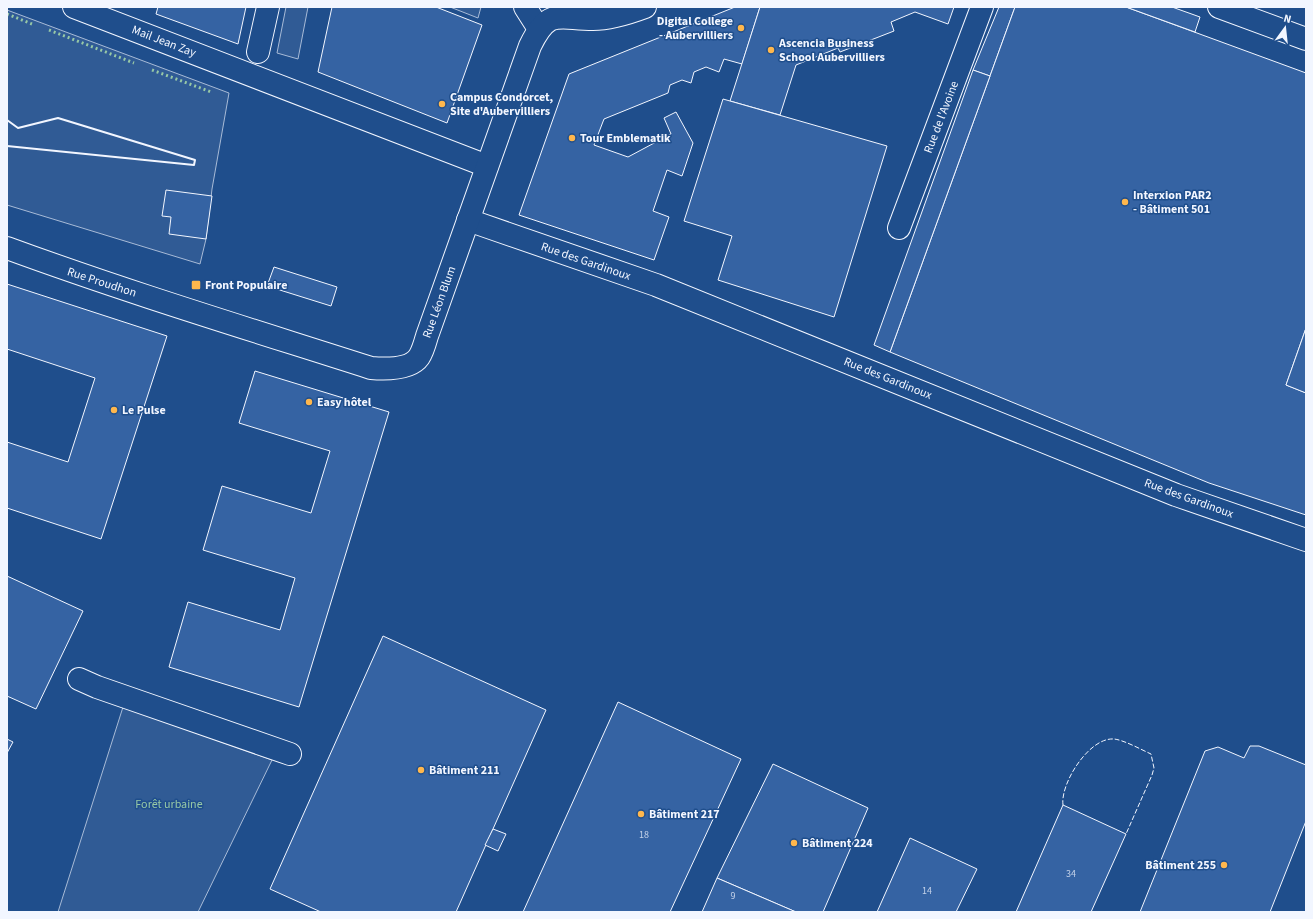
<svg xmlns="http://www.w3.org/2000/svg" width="1313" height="919" font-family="'Source Sans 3',sans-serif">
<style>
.green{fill:#305b95;stroke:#a8bbd7}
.building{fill:#3563a3;stroke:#f2f6ff}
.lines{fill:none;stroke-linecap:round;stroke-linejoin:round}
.minor-casing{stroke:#f2f6ff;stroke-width:24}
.minor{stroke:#1f4e8c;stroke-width:22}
.hedge{stroke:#97c8a6;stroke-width:3;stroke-dasharray:2 3;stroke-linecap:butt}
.fence{stroke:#f2f6ff;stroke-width:1;stroke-dasharray:5 2;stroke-linecap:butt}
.wall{stroke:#f2f6ff;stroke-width:2}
.poi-dot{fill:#ffb74d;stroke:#1f4e8c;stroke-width:1.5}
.labels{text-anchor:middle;stroke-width:3;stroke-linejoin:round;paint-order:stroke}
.number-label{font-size:10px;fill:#c3d1e8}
.poi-label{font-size:12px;font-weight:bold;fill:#f2f6ff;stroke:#1f4e8c;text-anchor:start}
.street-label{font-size:12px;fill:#f2f6ff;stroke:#1f4e8c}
.park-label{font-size:12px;fill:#97c8a6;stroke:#1f4e8c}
</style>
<rect width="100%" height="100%" fill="#1f4e8c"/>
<g class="green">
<polygon points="286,7 308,7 298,59 277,53"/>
<polygon points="450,7 481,7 478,18"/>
<polygon points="7,10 229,93 212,189 206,239 200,264 7,205"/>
<polygon points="123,707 272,760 198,912 58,912"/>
</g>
<g class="building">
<polygon points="158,7 246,7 238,44 156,14"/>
<polygon points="332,7 436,7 482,25 447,123 318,72"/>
<polygon points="735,7 760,7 742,64 724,59 719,72 706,67 694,72 691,83 682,80 670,85 668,93 604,119 594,145 628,157 671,134 664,118 676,112 693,143 682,176 667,170 653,211 669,217 654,260 519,215 569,74"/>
<polygon points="760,7 954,7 948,24 915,12 891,22 894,31 840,52 838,48 796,65 780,115 730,101"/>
<polygon points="999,7 1015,7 990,76 973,70"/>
<polygon points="1015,7 1126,7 1306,73 1306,328 1286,385 1306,393 1306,515 1209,483 890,352"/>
<polygon points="1126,7 1172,7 1200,17 1195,32"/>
<polygon points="973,70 990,76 890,352 874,345"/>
<polygon points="723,99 887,146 834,317 718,280 732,236 684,221"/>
<polygon points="166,190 212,196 206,239 169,234 171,217 162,216"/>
<polygon points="274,267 337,287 331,306 267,286"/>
<polygon points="7,284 167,336 101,539 7,508 7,442 68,462 95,378 7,349"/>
<polygon points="1306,328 1306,393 1286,385"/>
<polygon points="255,371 389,412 299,707 169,667 188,602 280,630 295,578 203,550 222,486 311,513 330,451 239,423"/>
<polygon points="7,576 83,611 36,709 7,696"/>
<polygon points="383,636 546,710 456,912 321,912 270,889"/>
<polygon points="618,702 741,759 670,912 523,912"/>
<polygon points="7,739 13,742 7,753"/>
<polygon points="1250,746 1259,746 1306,765 1306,821 1270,912 1140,912 1205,751 1218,747 1244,758"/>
<polygon points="773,764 868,808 823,912 796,912 717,878"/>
<polygon points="1063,805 1126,834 1091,912 1016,912"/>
<polygon points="493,829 506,834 498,851 485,845"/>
<polygon points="910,838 977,869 956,912 877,912"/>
<polygon points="717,878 796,912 702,912"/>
</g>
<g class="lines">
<g class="minor-casing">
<g id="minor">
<polyline points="74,7 487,166"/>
<polyline points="525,7 539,29"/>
<polyline points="1219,7 1306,39"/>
<polyline points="258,52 268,7"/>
<polyline points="468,220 656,285 1176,495 1306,540"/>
<polyline points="899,228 982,7"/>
<path d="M 7,248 C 127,292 249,329 371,368 C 384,369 410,370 419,357 C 423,351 425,343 427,336 L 530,46 C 549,7 558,19 593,19 C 611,19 629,13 645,7"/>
<polyline points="79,679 97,687 290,754"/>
</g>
</g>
<use href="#minor" class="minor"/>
<g class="hedge">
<polyline points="7,14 32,24"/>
<polyline points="49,30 134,63"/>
<polyline points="152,70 211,92"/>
</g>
<path class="fence" d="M 1063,805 C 1060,784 1089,737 1114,739 C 1124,740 1142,750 1151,754 L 1154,768 L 1152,775 L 1126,834"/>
<polyline class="wall" points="7,120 18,128 58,118 195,160 194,165 7,146"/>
</g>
<g class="poi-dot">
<circle cx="741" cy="28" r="4"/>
<circle cx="771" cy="50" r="4"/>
<circle cx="442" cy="104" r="4"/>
<circle cx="572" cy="138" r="4"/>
<circle cx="1125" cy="202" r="4"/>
<rect x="191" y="280" width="10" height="10" rx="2"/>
<circle cx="309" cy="402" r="4"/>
<circle cx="114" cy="410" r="4"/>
<circle cx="421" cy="770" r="4"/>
<circle cx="641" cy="814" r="4"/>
<circle cx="794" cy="843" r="4"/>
<circle cx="1224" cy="865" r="4"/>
</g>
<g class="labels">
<g class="number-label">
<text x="644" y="838">18</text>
<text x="1071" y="877">34</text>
<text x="927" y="894">14</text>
<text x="733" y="899">9</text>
</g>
<g class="poi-label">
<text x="733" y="25" text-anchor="end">Digital College<tspan x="733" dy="14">- Aubervilliers</tspan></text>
<text x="779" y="47">Ascencia Business<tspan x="779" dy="14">School Aubervilliers</tspan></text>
<text x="450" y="101">Campus Condorcet,<tspan x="450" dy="14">Site d'Aubervilliers</tspan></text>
<text x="580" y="142">Tour Emblematik</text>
<text x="1133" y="199">Interxion PAR2<tspan x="1133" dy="14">- Bâtiment 501</tspan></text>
<text x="205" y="289">Front Populaire</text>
<text x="317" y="406">Easy hôtel</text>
<text x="122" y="414">Le Pulse</text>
<text x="429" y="774">Bâtiment 211</text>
<text x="649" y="818">Bâtiment 217</text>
<text x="802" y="847">Bâtiment 224</text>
<text x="1216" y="869" text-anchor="end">Bâtiment 255</text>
</g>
<g class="street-label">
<text transform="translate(164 41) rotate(21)" y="4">Mail Jean Zay</text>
<text transform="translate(941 117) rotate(-69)" y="4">Rue de l'Avoine</text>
<text transform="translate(586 261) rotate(19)" y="4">Rue des Gardinoux</text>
<text transform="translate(102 282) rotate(18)" y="4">Rue Proudhon</text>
<text transform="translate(439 302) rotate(-70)" y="4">Rue Léon Blum</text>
<text transform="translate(888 378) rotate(22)" y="4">Rue des Gardinoux</text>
<text transform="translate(1189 498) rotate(20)" y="4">Rue des Gardinoux</text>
</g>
<g class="park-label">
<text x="169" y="808">Forêt urbaine</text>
</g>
</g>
<rect width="1313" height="919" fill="none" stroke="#f2f6ff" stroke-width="16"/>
<g transform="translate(1285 28) rotate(15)" stroke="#1f4e8c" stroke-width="3" paint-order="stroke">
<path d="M0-3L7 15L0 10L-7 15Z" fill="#f2f6ff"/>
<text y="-6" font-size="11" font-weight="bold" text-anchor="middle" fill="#f2f6ff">N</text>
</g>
</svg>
